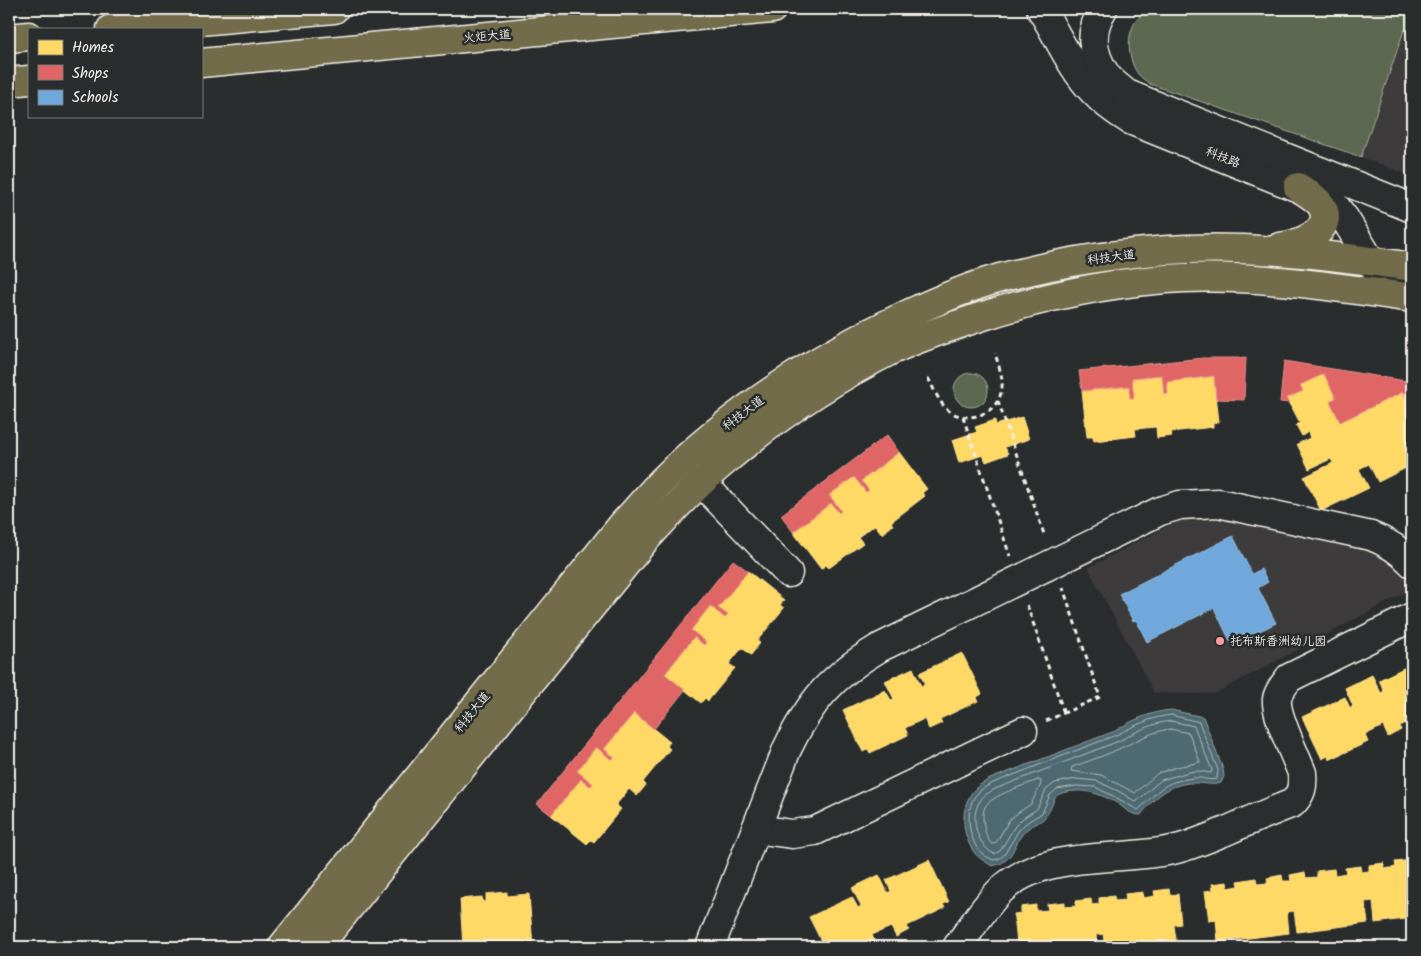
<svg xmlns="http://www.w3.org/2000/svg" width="1421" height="956" font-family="Kalam,'LXGW WenKai TC',sans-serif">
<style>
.built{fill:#3e3b3a}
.green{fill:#5c674f;stroke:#a8ac9c}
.water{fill:#4e6972;stroke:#909fa1}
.homes{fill:#ffd966;stroke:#fce08d}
.shops{fill:#e06666;stroke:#e6908d}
.schools{fill:#6fa8dc;stroke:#97bee0}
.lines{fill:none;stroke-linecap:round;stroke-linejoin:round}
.shore{stroke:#b2bbb9;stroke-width:1}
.minor-casing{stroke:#f4f1e8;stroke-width:31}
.major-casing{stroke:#f4f1e8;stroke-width:31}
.path{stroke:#f4f1e8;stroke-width:3;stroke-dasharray:5 4;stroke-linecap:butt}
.minor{stroke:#2a2d2e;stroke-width:28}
.major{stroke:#726c4b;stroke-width:28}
.poi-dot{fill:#ff9aa2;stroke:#2a2d2e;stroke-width:2}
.labels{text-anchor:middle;stroke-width:5;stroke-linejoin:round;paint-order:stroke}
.street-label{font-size:12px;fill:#f4f1e8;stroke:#2a2d2e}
.poi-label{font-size:12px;fill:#f4f1e8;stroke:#2a2d2e;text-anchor:start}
</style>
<rect width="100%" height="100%" fill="#2a2d2e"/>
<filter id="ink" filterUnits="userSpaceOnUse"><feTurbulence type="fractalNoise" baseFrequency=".02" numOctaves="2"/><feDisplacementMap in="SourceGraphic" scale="10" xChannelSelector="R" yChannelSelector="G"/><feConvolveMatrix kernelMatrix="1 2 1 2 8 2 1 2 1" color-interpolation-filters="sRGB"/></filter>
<g filter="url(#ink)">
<g class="built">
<polygon points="1412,29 1412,176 1361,157 1404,30"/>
<polygon points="1219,516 1367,549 1381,555 1406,573 1412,584 1412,589 1214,694 1154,693 1088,568 1177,521 1190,517"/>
</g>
<g class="green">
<path d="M 1164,9 L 1412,9 L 1412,29 L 1404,30 L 1361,157 L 1150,84 C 1146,81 1141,78 1138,74 C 1125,56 1125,21 1148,11 C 1153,9 1159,9 1164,9 Z"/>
<circle cx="971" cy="390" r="17"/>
</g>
<path class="water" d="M 1171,710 L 1203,717 L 1223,769 L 1224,776 L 1221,783 C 1211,786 1206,783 1197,783 C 1173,781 1154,797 1141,815 C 1129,815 1124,807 1115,802 C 1102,795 1090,790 1075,791 C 1048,793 1058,800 1046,816 C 1041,823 1031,825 1025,831 C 1012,845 1015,862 992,866 C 986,862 978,858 974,852 C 961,834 960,806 974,790 C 978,785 985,782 990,779 L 1115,731 C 1132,720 1151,712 1171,710 Z"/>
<g class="homes">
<polygon points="1324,374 1336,398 1330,401 1340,422 1403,392 1412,410 1412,412 1409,414 1411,418 1412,417 1412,465 1378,482 1369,464 1359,469 1369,488 1321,511 1304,477 1333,463 1331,459 1309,469 1297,444 1310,438 1308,432 1302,436 1296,425 1300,423 1287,398 1303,391 1300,385"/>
<polygon points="1162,375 1164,394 1168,394 1167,382 1214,376 1219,422 1213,423 1213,427 1171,432 1172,436 1157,438 1156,427 1135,429 1136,436 1094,441 1093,437 1087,437 1082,391 1129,386 1130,398 1134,398 1132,378"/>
<polygon points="1022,417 1029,439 1005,447 1008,454 986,462 983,455 959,463 952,440 977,432 975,427 995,420 996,425"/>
<polygon points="899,452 927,489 922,493 925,496 891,522 893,525 882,534 875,525 858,537 863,543 829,568 826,565 821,569 793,532 831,503 839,513 841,511 829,495 854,477 866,492 869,490 861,481"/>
<polygon points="748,571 784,600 780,605 784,608 757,641 760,643 751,655 742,648 729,664 735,668 708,701 705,698 701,703 665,674 694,637 704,645 706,642 691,630 710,606 725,618 728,615 718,608"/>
<polygon points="962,653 982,694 977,697 978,701 940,719 942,723 929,729 924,719 905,728 908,735 870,753 868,749 863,752 843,710 885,690 891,700 894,699 885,681 913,668 921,686 925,684 919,673"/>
<polygon points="1412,664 1412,720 1400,726 1401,730 1388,737 1383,726 1365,735 1368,742 1329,760 1328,756 1322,759 1302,717 1345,697 1350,708 1353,706 1345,688 1372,675 1381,693 1384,691 1379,680"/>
<polygon points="634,713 670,742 667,746 670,749 643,782 646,785 637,796 629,789 616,805 621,809 594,842 591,840 587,844 551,815 581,779 590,786 593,784 577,771 596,747 612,760 614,757 604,749"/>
<polygon points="929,860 949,902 943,904 945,908 907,926 909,930 896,937 891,927 872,935 875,942 864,947 824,947 809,917 852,897 858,908 861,906 852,888 879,875 888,893 891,891 886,880"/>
<polygon points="1412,860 1412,918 1375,923 1373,901 1365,902 1368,923 1297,932 1294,911 1287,912 1289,933 1218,942 1216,920 1209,921 1205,891 1213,890 1212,884 1227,882 1228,888 1239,886 1238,881 1256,878 1257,884 1268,883 1267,878 1282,875 1283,881 1291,881 1290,875 1305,872 1306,878 1317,877 1317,871 1334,869 1335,875 1346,873 1345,868 1360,866 1361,872 1369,871 1369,865 1384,863 1384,869 1396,867 1395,862"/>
<polygon points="1169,889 1170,895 1178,894 1181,924 1174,925 1177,947 1105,947 1103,934 1096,935 1097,947 1025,947 1025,943 1017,944 1014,914 1021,913 1021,907 1036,905 1036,911 1048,910 1047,904 1065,902 1065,907 1076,906 1076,901 1091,899 1092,905 1099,904 1099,898 1114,896 1115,901 1126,900 1125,894 1143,892 1143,898 1155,896 1154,891"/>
<polygon points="507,892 507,896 529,894 533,947 463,947 460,899 482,897 483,902 486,902 486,894"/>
</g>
<g class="shops">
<polygon points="1203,358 1246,358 1244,400 1216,399 1214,376 1167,382 1168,394 1164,394 1162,375 1132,378 1134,398 1130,398 1129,386 1082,391 1079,371"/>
<polygon points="1284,361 1412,382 1412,410 1403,392 1340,422 1330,401 1336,398 1324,374 1300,385 1303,391 1287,398 1290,403 1280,402"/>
<polygon points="887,435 899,452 861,481 869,490 866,492 854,477 829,495 841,511 839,513 831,503 793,532 781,515"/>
<polygon points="733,560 748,571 718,608 728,615 725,618 710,606 691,630 706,642 704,645 694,637 665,674 685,690 654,729 634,713 604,749 614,757 612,760 596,747 577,771 593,784 590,786 581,779 551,815 537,804"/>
</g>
<polygon class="schools" points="1233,536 1252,574 1261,569 1268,582 1258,588 1276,623 1232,645 1214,608 1147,642 1136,620 1133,621 1119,594"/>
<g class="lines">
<g class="shore">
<path d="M 1171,715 L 1199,722 L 1218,770 L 1217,779 C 1208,781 1202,777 1194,778 C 1160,782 1160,791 1138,810 L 1117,798 L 1095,787 L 1076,786 L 1057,789 L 1050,795 L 1042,813 L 1026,823 L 1019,830 L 1004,855 L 999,859 L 993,860 C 987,857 981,854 977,848 C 968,833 964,805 979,792 C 982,788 988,786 993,783 L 1116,735 C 1134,726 1151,717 1171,715 Z"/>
<path d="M 1171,721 L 1194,726 L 1212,770 L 1211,773 L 1198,771 L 1189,772 L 1161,780 L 1136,802 L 1120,792 L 1097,781 L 1076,779 L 1055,783 L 1046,790 L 1037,809 L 1023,818 L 1015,826 L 1000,851 L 994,854 C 977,845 969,817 980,801 C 983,795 989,793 995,789 L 1119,741 C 1135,732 1152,723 1171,721 Z"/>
<path d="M 1170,729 L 1189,733 L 1200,762 L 1177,767 L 1158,773 L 1135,793 L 1101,775 L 1071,771 L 1072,767 C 1089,761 1107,755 1123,747 C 1138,740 1153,731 1170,729 Z"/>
<path d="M 1038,780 L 1041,781 L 1041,784 L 1031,804 L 1019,812 L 1009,820 L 996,843 L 992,844 C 987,839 985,833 984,826 C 983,820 982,813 985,807 C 991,795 1026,785 1038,780 Z"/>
</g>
<g class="minor-casing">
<g id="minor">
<path d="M 1041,9 C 1058,36 1071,68 1093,91 C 1104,103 1117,112 1130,120 L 1321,197 L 1335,206 L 1345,219 L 1378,273 L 1389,283 L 1412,298"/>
<path d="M 1103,9 C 1089,31 1091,53 1106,75 C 1111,82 1120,88 1127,94 L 1412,208"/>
<polyline points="701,482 788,573"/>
<polyline points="756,829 792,834 815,831 1023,731"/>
<path d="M 710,947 L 787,749 C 810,701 832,676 879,648 L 1160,511 L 1180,505 L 1218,503 L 1371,536 C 1387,542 1400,550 1412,563"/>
<path d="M 957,947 C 970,930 986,904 1001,890 C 1045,849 1117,862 1172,850 C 1191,846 1208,838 1226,831 C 1248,821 1270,812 1293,803 C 1302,793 1303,786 1302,773 C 1296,756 1275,715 1277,699 C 1278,691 1285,684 1289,678 L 1412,617"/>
</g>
</g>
<g class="major-casing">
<g id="major">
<polyline points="111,29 334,9"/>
<polyline points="9,38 29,36"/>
<polyline points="201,63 772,9"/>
<polyline points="9,82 29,80"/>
<path d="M 1280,247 C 1296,245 1331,234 1324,211 C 1321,200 1306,193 1298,187"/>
<path d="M 282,947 L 623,524 C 636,510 648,496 661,482 C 731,412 817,357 906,315 C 936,301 968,287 1000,278 C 1060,262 1123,252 1186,249 C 1262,246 1337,256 1412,267"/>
<path d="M 317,947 L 644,541 C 668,515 692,489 719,466 C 771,421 830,381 892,350 C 920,337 950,327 980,317 C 1046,296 1114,281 1184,278 C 1261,275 1336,287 1412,298"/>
</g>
</g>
<g class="path">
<path d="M 928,378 C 934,389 939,403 949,411 C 970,425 1000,413 1002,387 C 1003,376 998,364 995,353"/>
<polyline points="998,401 1045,537"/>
<polyline points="963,417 1010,556"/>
<polyline points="1027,605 1064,713"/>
<polyline points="1046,721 1100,697 1063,588"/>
</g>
<use href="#minor" class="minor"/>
<use href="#major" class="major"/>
</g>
</g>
<circle class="poi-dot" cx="1220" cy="641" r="5"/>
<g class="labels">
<g class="street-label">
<text transform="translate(487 36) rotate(-5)" y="4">火炬大道</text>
<text transform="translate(1223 157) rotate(22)" y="4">科技路</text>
<text transform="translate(1111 257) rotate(-7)" y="4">科技大道</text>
<text transform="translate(743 413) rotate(-37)" y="4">科技大道</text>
<text transform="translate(472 712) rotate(-51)" y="4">科技大道</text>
</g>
<g class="poi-label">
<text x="1230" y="645">托布斯香洲幼儿园</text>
</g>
</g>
<rect width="1421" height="956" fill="none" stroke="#2a2d2e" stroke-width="30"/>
<rect x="15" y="15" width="1391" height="926" fill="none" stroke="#f4f1e8" stroke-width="2" filter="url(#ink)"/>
<rect x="28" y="28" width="175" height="90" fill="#2a2d2e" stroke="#7b7b78"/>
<rect x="38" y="40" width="25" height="15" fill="#ffd966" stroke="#7b7b78"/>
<text x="72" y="52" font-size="15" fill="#f4f1e8">Homes</text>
<rect x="38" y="65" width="25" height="15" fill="#e06666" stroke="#7b7b78"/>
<text x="72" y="78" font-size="15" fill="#f4f1e8">Shops</text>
<rect x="38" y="90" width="25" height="15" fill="#6fa8dc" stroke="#7b7b78"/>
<text x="72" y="102" font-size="15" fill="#f4f1e8">Schools</text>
</svg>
